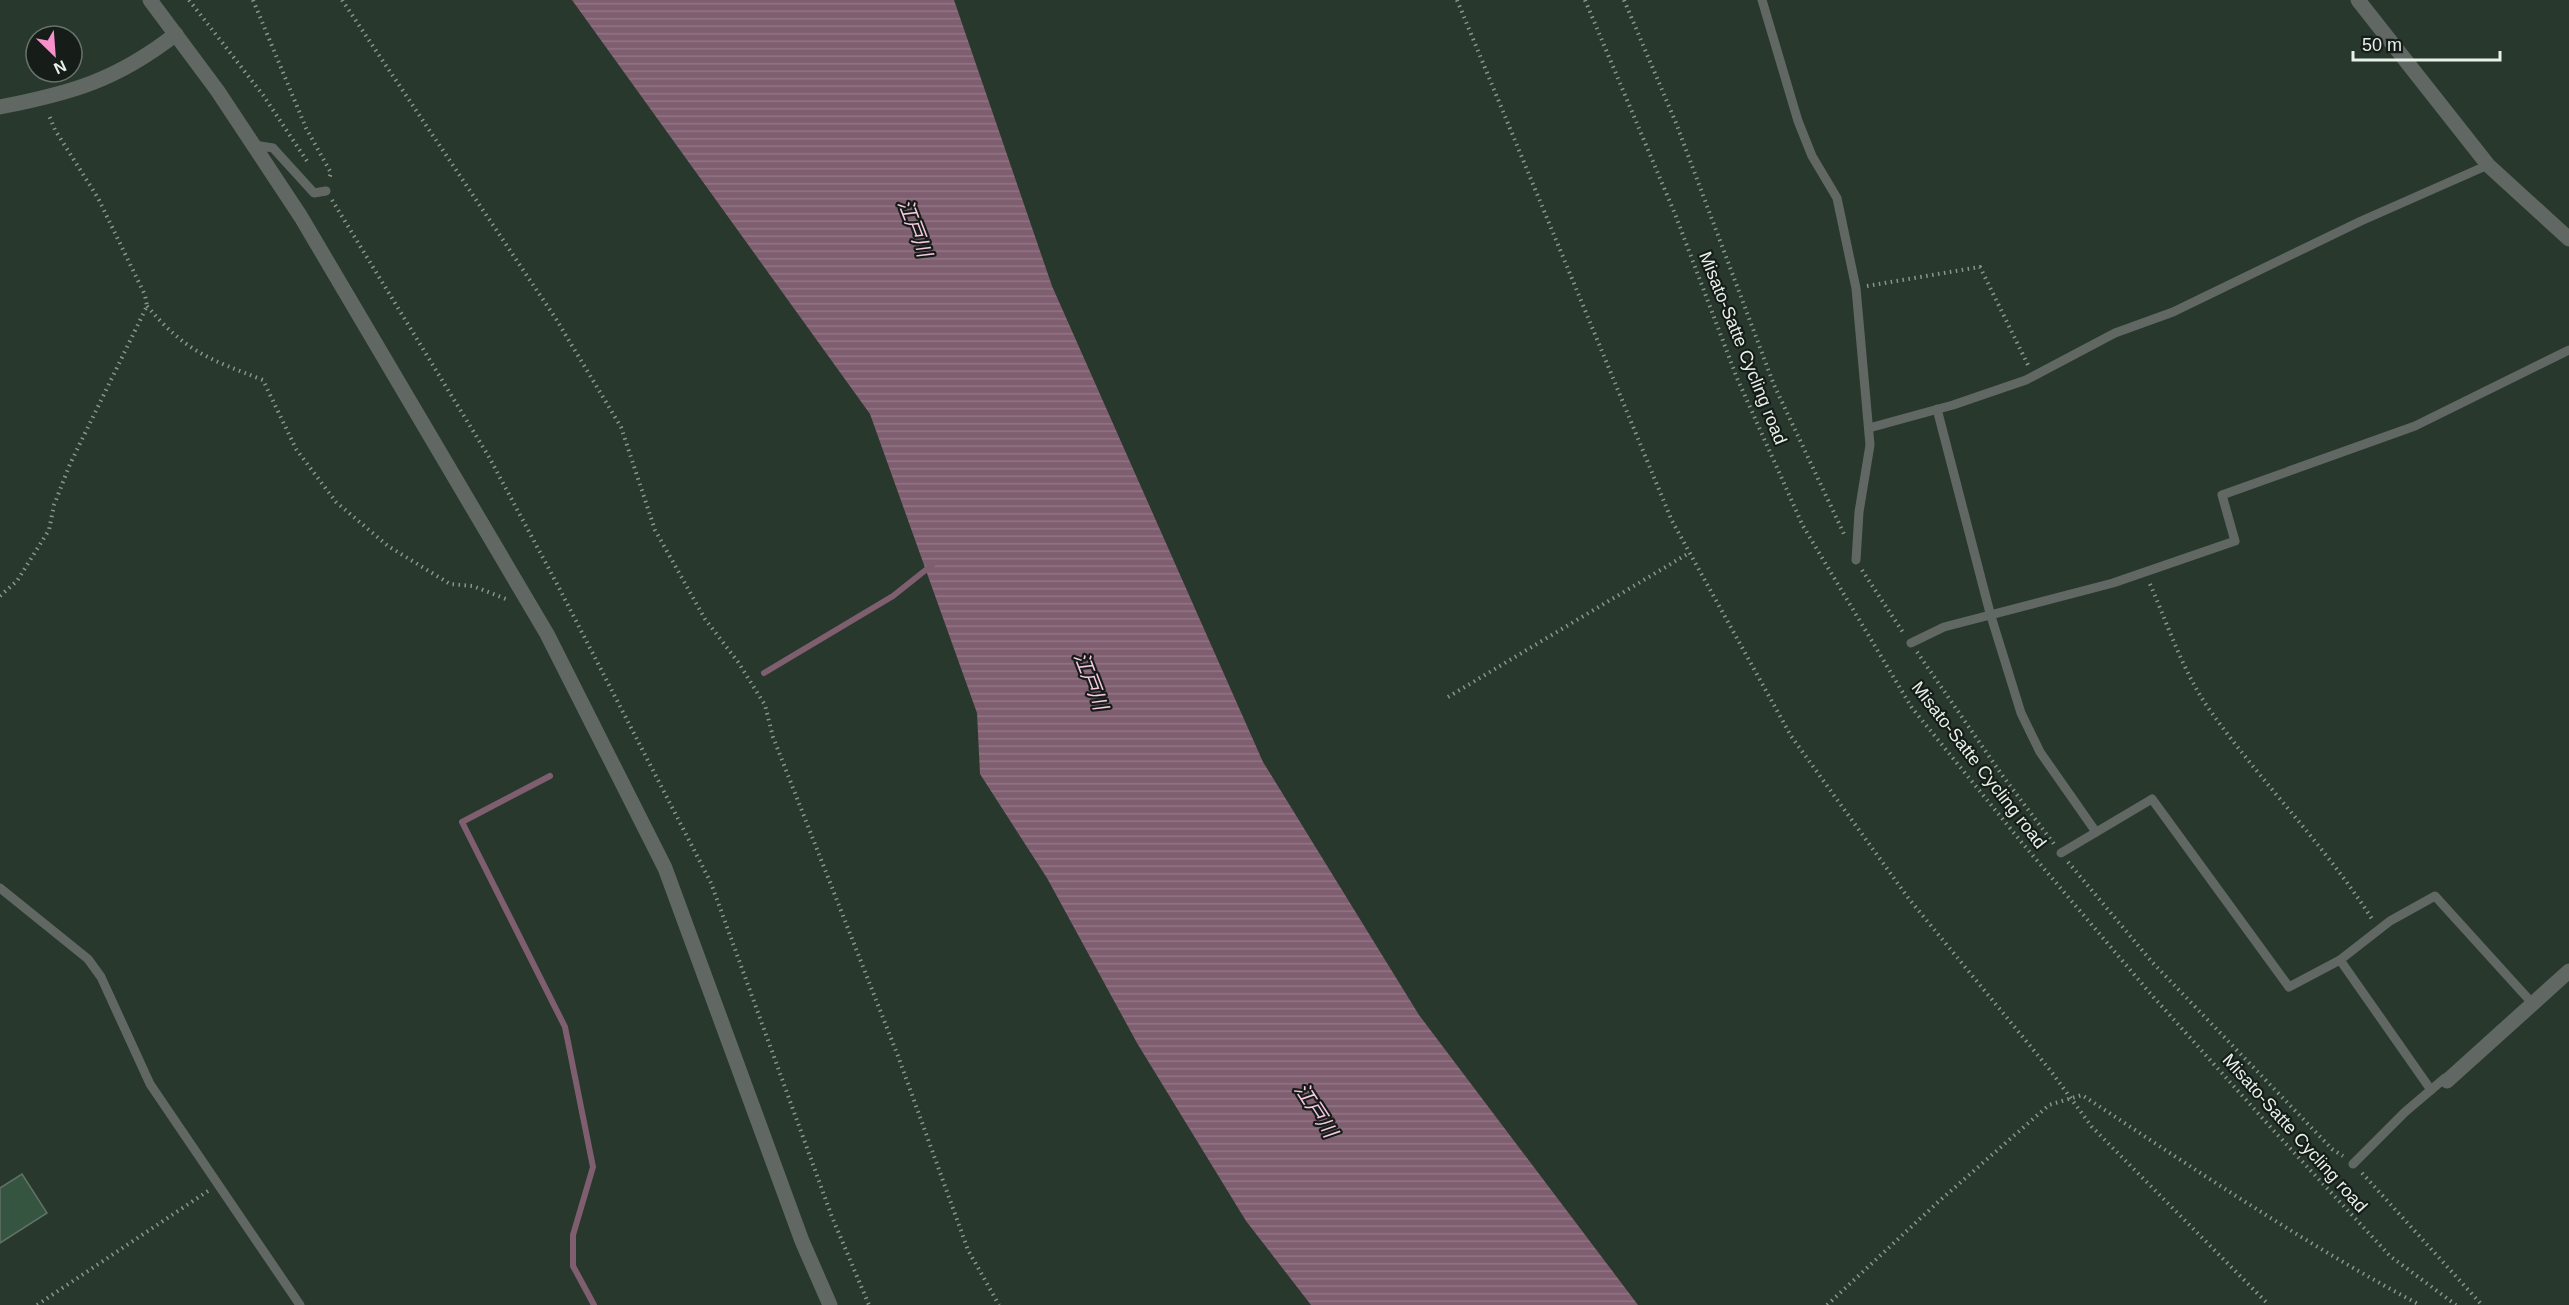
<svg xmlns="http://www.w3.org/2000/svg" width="2569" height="1305" font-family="Arial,'Noto Sans JP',sans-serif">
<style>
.water{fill:url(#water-rules)}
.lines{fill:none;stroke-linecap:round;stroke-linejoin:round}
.stream{stroke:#7f5e70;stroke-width:6}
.building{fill:#365540;stroke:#607165;stroke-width:1.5}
.path{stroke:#89968c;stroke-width:4;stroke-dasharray:1.5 4.5;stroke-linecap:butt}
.lane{stroke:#616863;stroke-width:9}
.street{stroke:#616863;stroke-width:15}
.labels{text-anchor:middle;stroke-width:4.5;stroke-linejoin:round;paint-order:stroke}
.street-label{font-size:18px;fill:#e7f1e9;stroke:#161d18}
.water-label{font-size:20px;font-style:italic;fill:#f9c9e3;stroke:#161d18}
</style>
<defs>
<pattern id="water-rules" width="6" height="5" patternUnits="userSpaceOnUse" patternTransform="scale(1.5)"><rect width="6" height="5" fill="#7f5e70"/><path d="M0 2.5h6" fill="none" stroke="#917684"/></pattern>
</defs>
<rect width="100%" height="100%" fill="#28382d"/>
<polygon class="water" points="572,0 954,0 1052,286 1263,762 1419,1015 1638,1305 1311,1305 1246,1221 1137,1043 1047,878 980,774 977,713 870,414"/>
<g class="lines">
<g class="stream">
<polyline points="764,673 893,596 932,565"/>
<polyline points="550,776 462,822 565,1027 593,1167 573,1235 573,1266 594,1305"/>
</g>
</g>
<polygon class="building" points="22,1174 47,1213 0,1243 0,1188"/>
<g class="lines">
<g class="path">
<polyline points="189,0 263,95 309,164"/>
<polyline points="253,0 306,128 331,173 329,179"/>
<polyline points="342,0 556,319 621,427 655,530 705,619 738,662 765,705 773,737 898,1056 968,1250 999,1305"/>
<polyline points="1457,0 1672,521 1791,736 1909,899 2050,1070 2092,1127 2269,1305"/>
<polyline points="1585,0 1675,214 1737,378 1803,526 1912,708 2023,844 2149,992 2274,1131 2390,1256 2456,1305"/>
<polyline points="1624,0 1676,123 1774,385 1844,534"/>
<polyline points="332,200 489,457 557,584 711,883 832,1217 869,1305"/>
<polyline points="1867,286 1980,267 2028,365"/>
<path d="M 147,306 C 186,352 209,359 263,380 L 296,449 L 336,502 L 388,546 L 450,584 L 473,586 L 506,599"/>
<polyline points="1862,570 1904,634"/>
<path d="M 2150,584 C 2168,625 2183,672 2209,709 C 2260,781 2324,844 2372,919"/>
<polyline points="0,596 17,581 49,530 54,505 70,464 147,306 145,295 98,198 55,130 48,113"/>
<polyline points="1917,652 2002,775 2054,844"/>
<polyline points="1448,697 1689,553"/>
<polyline points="2068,862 2152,962 2332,1149 2343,1156"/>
<polyline points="2362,1173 2482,1305"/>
<polyline points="37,1305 208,1191"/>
<path d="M 1827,1305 L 1937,1203 L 2049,1105 L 2082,1095 C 2193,1168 2303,1243 2420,1305"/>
</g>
<g class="lane">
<polyline points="1762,0 1798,121 1812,156 1837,198 1856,288 1870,445 1859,512 1856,560"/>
<polyline points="254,145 273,148 314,193 326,191"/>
<polyline points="1937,409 1990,613 2021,713 2040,752 2096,832"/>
<polyline points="1869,428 1953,405 2026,380 2115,333 2173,312 2361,221 2488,165"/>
<polyline points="1911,643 1944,627 2113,583 2235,541 2222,495 2415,426 2569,350"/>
<polyline points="2061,853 2152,799 2289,987 2340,960 2390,921 2435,896 2533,1004"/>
<polyline points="0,888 88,959 101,977 150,1084 300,1305"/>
<polyline points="2340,960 2431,1090"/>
<polyline points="2353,1164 2405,1112 2445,1078 2447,1081"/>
</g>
<g class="street">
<polyline points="150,0 217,90 301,217 547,634 665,868 802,1241 830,1305"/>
<polyline points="2358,0 2488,165 2569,239"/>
<path d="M 0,107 C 72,93 117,80 176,34"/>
<polyline points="2447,1081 2569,971"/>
</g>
</g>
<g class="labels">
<g class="street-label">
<text transform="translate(1743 348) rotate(68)" y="6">Misato-Satte Cycling road</text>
<text transform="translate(1979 765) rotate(52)" y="6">Misato-Satte Cycling road</text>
<text transform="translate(2295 1133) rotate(48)" y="6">Misato-Satte Cycling road</text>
</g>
<g class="water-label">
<text transform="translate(915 228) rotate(69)" y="7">江戸川</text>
<text transform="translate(1091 681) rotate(69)" y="7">江戸川</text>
<text transform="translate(1316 1110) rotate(57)" y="7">江戸川</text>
</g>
</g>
<g transform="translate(54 54) rotate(155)"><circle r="28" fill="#161d18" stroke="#6a726c" stroke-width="1.5"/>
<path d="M0-4.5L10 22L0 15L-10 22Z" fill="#f890cc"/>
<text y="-9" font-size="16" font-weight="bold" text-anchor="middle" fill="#e7f1e9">N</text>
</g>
<path d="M2353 51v9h147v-9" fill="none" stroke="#e7f1e9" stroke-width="3"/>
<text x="2362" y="51" font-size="18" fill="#e7f1e9" stroke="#161d18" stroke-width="4.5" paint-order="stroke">50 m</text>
</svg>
